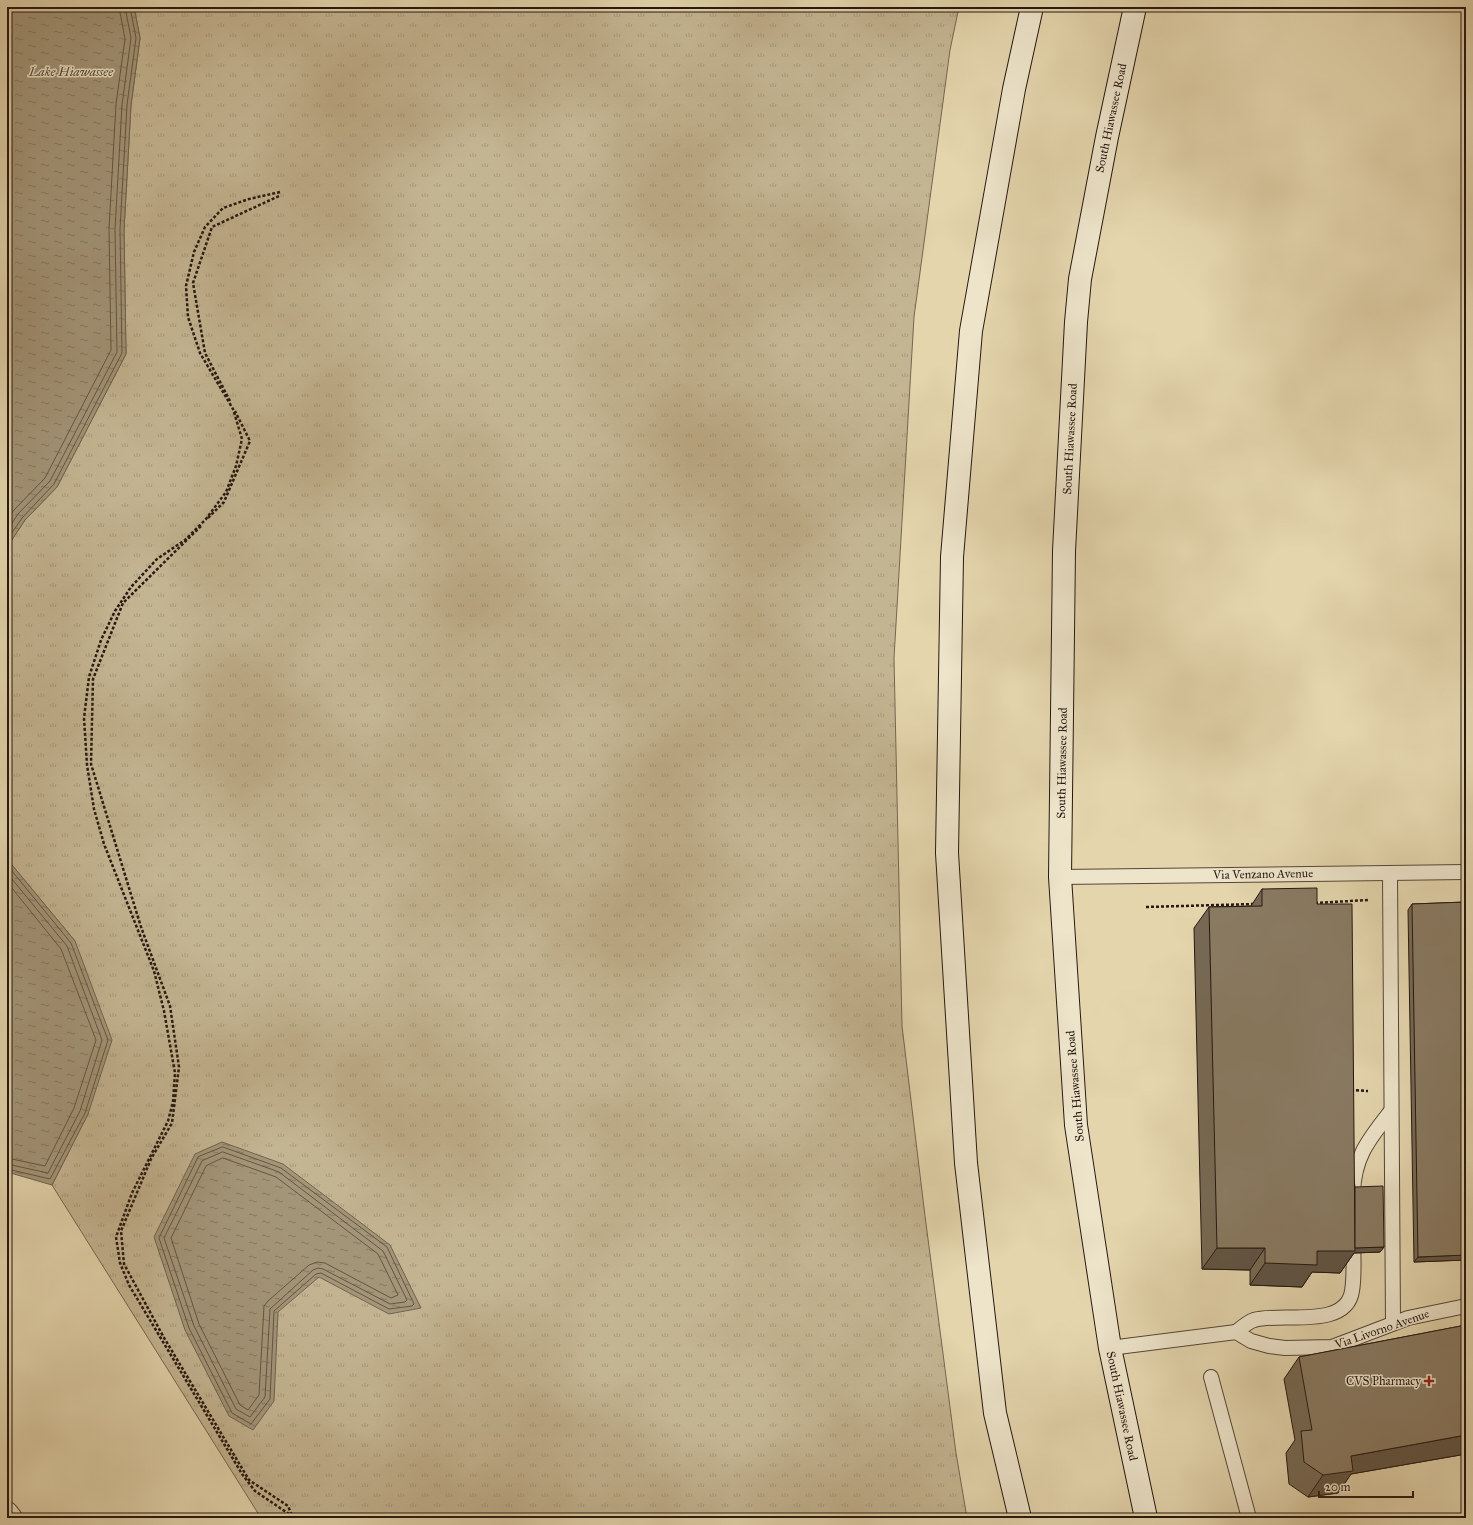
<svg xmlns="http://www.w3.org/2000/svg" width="1473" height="1525" font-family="'IM FELL Great Primer',serif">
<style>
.grass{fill:url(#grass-tufts);stroke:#756652}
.water{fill:url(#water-ripples);stroke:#71634f}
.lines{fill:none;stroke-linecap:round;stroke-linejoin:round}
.shore{stroke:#645644;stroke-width:1}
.lane-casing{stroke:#564738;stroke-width:16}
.street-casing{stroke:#564738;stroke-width:24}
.secondary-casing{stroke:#261811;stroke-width:24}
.path{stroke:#261811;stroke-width:2.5;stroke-dasharray:3 2;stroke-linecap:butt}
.lane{stroke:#ede4ca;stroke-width:14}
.street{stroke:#ede4ca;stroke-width:22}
.secondary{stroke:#ede4ca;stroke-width:22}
.wall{fill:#766954;stroke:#261811}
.shaded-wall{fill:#605545;stroke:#261811}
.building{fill:#897a62;stroke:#261811}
.poi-dot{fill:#8f2418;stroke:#ede4ca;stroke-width:1.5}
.labels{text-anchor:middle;stroke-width:3;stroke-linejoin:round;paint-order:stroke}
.street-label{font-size:12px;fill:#261811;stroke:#ede4ca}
.poi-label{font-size:12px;fill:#261811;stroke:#ede4ca;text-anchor:end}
.water-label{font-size:13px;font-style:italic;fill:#584a3a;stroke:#ede4ca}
</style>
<defs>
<pattern id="grass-tufts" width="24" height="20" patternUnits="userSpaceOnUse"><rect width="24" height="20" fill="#c4b592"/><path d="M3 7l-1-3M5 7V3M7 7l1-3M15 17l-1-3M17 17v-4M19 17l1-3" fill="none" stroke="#a89b7d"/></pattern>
<pattern id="water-ripples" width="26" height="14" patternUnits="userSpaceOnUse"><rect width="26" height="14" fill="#a39578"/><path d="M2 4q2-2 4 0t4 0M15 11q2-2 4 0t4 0" fill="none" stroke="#857961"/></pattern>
</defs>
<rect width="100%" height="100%" fill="#e4d5ad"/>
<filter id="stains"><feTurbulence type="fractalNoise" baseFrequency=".005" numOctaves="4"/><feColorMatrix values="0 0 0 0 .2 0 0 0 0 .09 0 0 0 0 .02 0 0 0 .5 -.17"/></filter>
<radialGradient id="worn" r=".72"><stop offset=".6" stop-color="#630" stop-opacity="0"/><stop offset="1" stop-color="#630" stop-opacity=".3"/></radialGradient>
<polygon class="grass" points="134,7 959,7 950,50 914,317 894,658 902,1026 925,1216 956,1453 967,1518 261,1518 52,1185 88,1114 75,941 7,859 7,547 25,520 57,487 126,354 124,230 131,105 140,38"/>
<g class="water">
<polygon points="7,7 134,7 140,38 131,105 124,230 126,354 57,487 25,520 7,547"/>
<polygon points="7,859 75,941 112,1040 88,1114 52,1185 7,1172"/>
<polygon points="222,1142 283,1164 390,1245 421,1308 389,1314 319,1277 278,1312 274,1401 253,1430 229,1416 185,1330 154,1237 195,1154"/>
</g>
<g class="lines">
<g class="shore">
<polyline points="7,520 14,510 45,478 111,350 109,229 116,104 125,39 119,7"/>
<polyline points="7,531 18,514 50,481 117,352 115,229 122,105 131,38 125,7"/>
<polyline points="7,540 22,518 54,484 122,353 120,229 127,105 136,38 130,7"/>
<polyline points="7,865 71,943 108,1040 85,1113 50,1179 7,1169"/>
<polyline points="7,873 67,946 102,1040 80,1111 48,1173 7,1164"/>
<polyline points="7,882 61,949 96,1040 74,1108 45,1166 7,1158"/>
<polygon points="223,1147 281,1168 387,1247 414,1304 412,1306 389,1309 321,1273 316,1274 274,1311 270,1399 251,1424 232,1413 189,1328 159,1238 198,1157"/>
<polygon points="223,1152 279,1172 383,1251 407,1300 405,1302 390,1304 323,1269 318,1268 313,1270 270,1309 265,1397 250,1417 236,1409 194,1326 164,1238 202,1161"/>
<polygon points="223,1158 276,1177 378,1254 398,1295 391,1298 325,1263 317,1262 309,1265 268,1301 264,1306 259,1395 248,1410 240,1405 199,1324 171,1238 206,1166"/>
</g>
<g class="lane-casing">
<g id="lane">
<polyline points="1390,873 1393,1323"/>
<polyline points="1060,877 1466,872"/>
<path d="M 1353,1193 C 1354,1156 1370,1138 1391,1111"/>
<path d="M 1236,1332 C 1241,1328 1248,1322 1254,1320 C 1280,1312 1346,1330 1352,1291 C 1355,1273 1353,1253 1353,1235"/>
<polyline points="1110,1348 1236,1332 1251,1341 1269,1346 1285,1348 1332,1347 1408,1318 1466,1306"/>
<polyline points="1211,1377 1249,1518"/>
</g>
</g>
<g class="street-casing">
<polyline id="street" points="7,1513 11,1518"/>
</g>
<g class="secondary-casing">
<g id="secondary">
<polyline points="1135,7 1107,137 1080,279 1076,322 1064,551 1060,877 1076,1125 1110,1348 1146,1518"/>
<polyline points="1020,1518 995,1413 966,1163 947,853 952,557 971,331 1014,89 1032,7"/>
</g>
</g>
<g class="path">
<polyline points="280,192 249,199 223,208 205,227 194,252 186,286 188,317 200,353 233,409 242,439 236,466 226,492 206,519 185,540 157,559 131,587 115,611 101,640 89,677 84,718 87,765 94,809 104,844 154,971 164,1011 175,1073 173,1102 168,1121 132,1193 116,1237 120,1263 129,1285 242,1474 255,1491 289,1514 290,1518"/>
<polyline points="230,401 205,353 193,283 212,227 279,196"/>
<polyline points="208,518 224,502 250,441 235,411"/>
<polyline points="201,526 123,603 93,679 91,764 141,927 170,1006 179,1067 172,1123 151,1159 121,1231 124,1264 163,1336 249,1480 288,1506 293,1518"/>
<polyline points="1315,903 1368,900"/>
<polyline points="1146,907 1254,904"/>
<polyline points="1351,1090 1368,1091"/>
</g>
<use href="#lane" class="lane"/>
<use href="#street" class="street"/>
<use href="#secondary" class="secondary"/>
</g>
<g class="wall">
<polygon points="1262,889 1317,904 1355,1187 1384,1247 1380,1252 1354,1253 1340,1273 1312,1272 1302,1287 1250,1285 1250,1270 1202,1269 1194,928 1209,907 1251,906"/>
<polygon points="1466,902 1466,1260 1414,1262 1408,910 1412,904"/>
<polygon points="1466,1325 1466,1454 1351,1474 1338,1493 1308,1497 1289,1484 1286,1453 1295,1440 1284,1379 1299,1357"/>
</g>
<g class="shaded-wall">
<polygon points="1384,1247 1380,1252 1354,1253 1340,1273 1312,1272 1302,1287 1250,1285 1265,1263 1317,1251 1345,1248"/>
<polygon points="1217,1248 1265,1248 1250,1270 1202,1269"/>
<polygon points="1466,1255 1466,1260 1414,1262 1418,1257"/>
<polygon points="1466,1435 1466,1454 1351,1474 1338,1493 1308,1497 1323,1475 1351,1456"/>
</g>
<g class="building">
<polygon points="1317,888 1317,904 1352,904 1355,1251 1317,1251 1317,1265 1265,1263 1265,1248 1217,1248 1209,907 1262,906 1262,889"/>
<polygon points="1466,902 1466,1255 1418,1257 1412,904"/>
<polygon points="1383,1186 1384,1247 1355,1248 1355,1187"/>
<polygon points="1466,1325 1466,1435 1351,1456 1353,1471 1323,1475 1304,1462 1301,1431 1312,1430 1299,1357"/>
</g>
<path class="poi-dot" d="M1427 1375h4v4h4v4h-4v4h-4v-4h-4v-4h4z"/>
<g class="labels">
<g class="street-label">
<text transform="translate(1111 118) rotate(-78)" y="4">South Hiawassee Road</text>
<text transform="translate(1070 439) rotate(-87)" y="4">South Hiawassee Road</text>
<text transform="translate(1062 763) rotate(-89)" y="4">South Hiawassee Road</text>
<text transform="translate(1263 874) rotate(-1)" y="4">Via Venzano Avenue</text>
<text transform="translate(1075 1086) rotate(-95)" y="4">South Hiawassee Road</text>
<text transform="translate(1382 1329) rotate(-19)" y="4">Via Livorno Avenue</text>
<text transform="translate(1122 1406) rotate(78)" y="4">South Hiawassee Road</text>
</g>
<g class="poi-label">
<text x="1421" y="1385">CVS Pharmacy</text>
</g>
<g class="water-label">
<text x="71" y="76">Lake Hiawassee</text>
</g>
</g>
<rect width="1473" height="1525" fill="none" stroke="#e4d5ad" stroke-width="24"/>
<rect x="8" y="8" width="1457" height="1509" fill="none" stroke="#261811" stroke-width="2"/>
<rect x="12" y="12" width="1449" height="1501" fill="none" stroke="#261811"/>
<path d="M1319 1491v6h94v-6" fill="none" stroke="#261811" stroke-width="2"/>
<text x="1325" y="1491" font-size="12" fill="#261811" stroke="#ede4ca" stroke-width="3" paint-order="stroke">20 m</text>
<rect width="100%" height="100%" filter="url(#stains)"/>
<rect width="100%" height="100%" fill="url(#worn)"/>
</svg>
